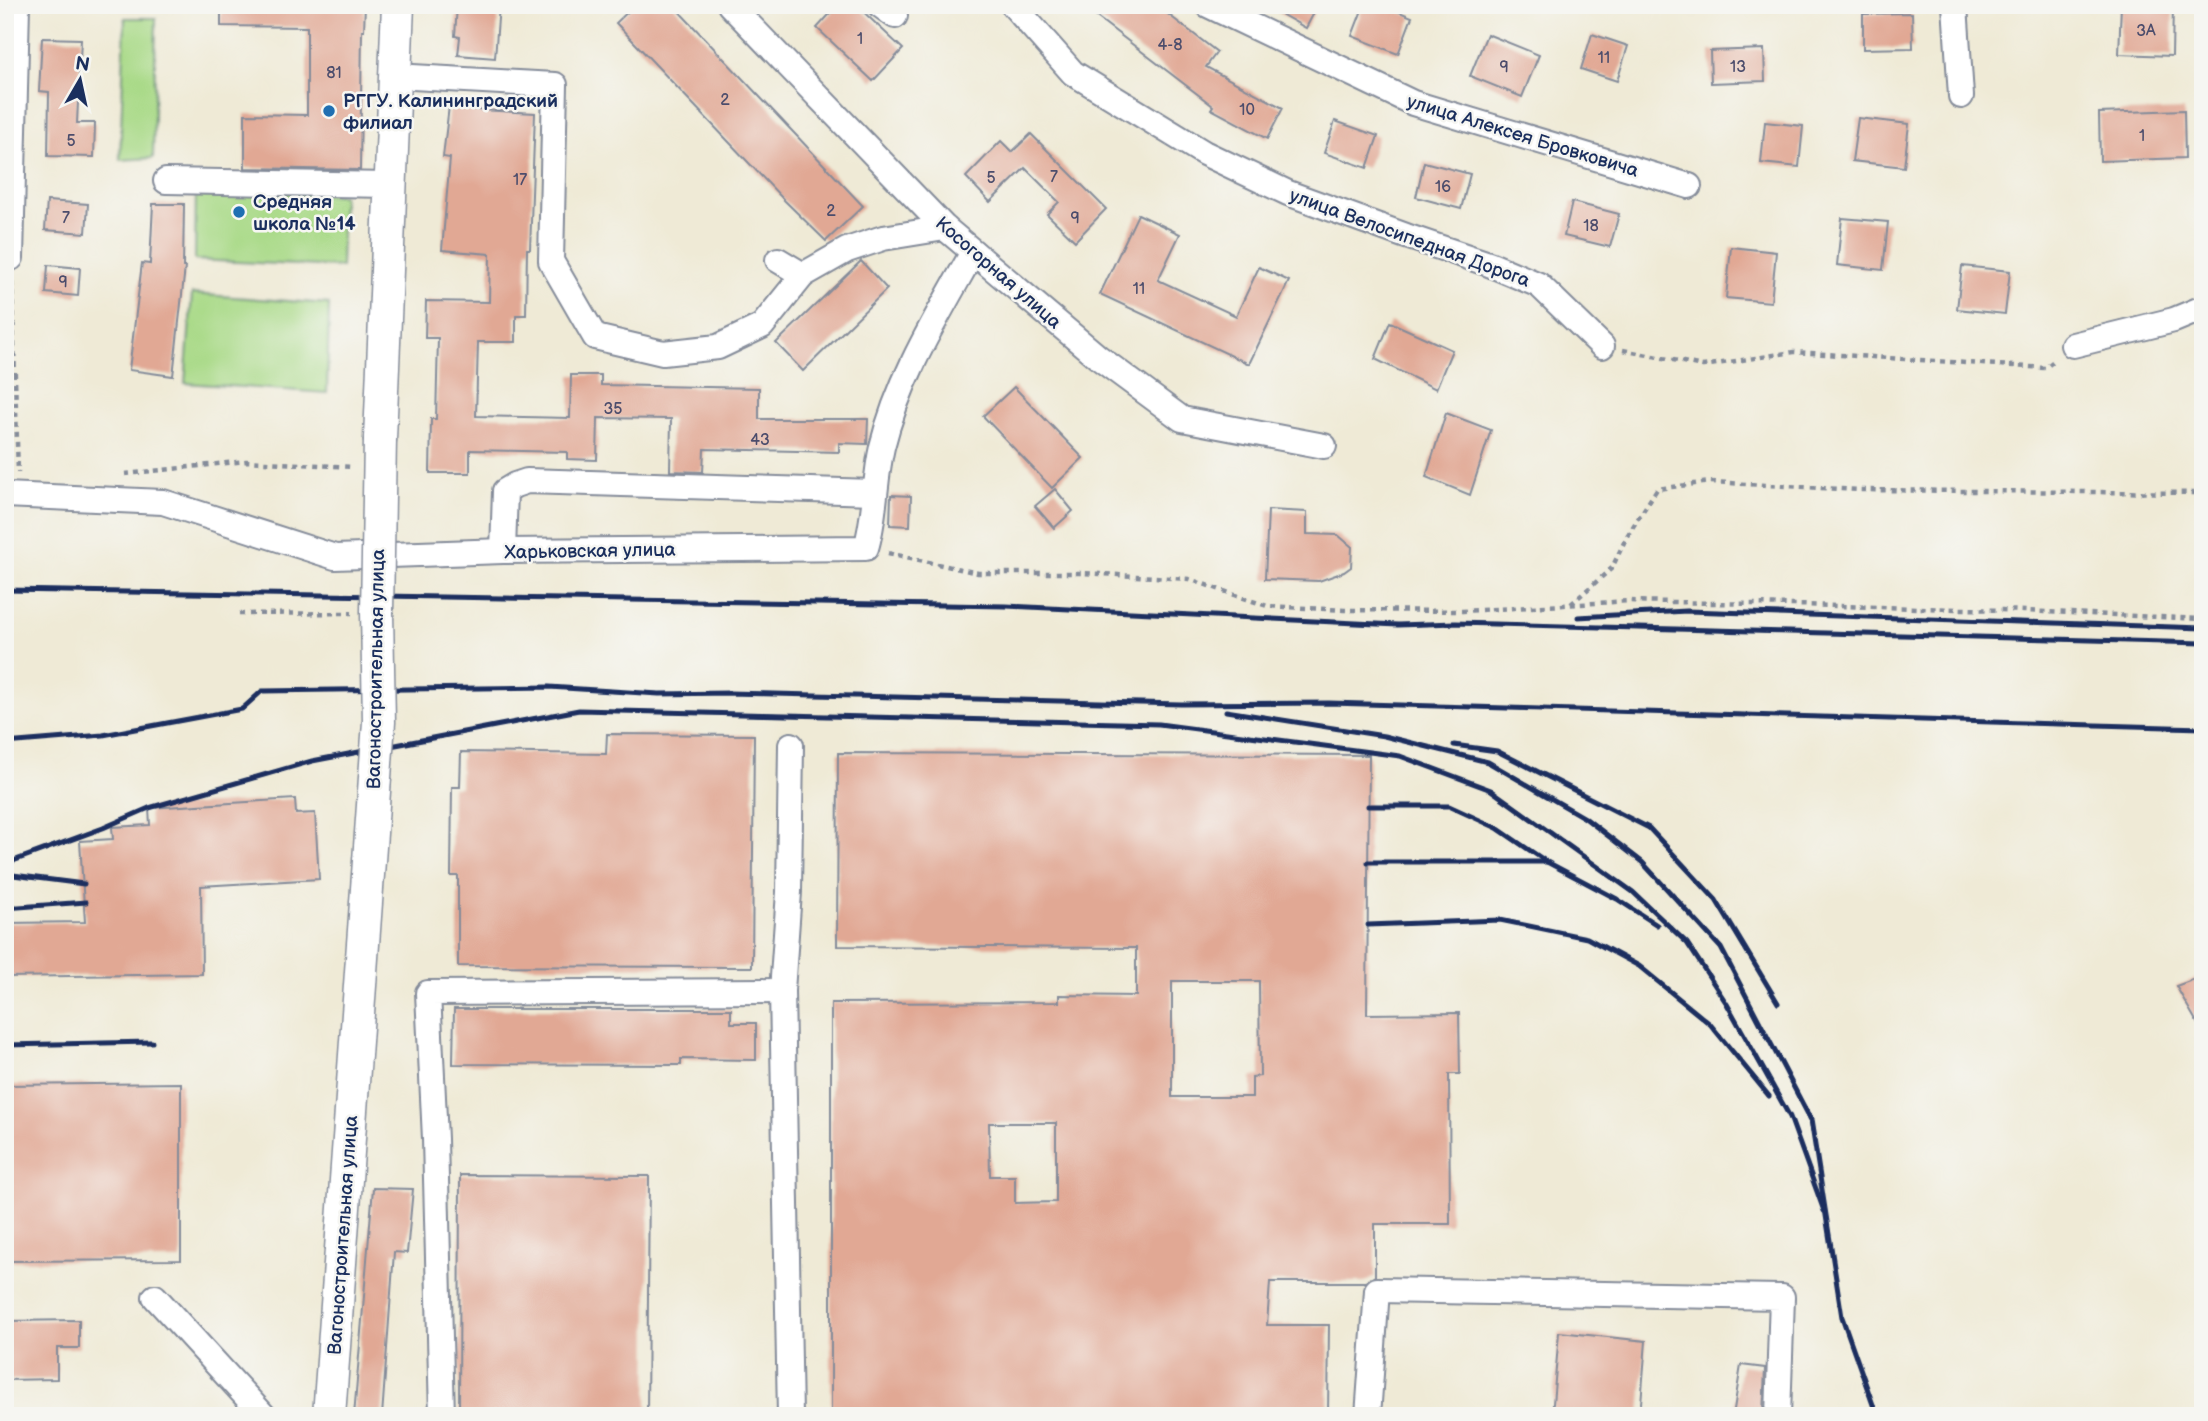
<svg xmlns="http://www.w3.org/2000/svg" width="2208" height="1421" font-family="'Balsamiq Sans',sans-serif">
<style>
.green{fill:#aada89;stroke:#628474;stroke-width:2}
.building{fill:#e1a894;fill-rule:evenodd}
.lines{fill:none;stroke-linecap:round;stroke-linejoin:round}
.minor-casing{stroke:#858c9a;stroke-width:28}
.major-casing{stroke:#858c9a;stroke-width:35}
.path{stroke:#858c9a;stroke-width:4.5;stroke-dasharray:5 5;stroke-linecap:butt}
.minor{stroke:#fff;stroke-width:24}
.major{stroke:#fff;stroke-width:32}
.rail{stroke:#1b2f5e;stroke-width:5}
.major-bridge-casing{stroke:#858c9a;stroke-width:35;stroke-linecap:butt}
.major-bridge{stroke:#fff;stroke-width:32}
.poi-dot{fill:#1f6fb2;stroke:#f6f6f2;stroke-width:2.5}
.labels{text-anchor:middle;stroke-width:5;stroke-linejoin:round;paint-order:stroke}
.number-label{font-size:16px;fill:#4c4d6c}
.poi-label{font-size:19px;font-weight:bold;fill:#1b2f5e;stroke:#f6f6f2;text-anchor:start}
.street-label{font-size:19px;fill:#1b2f5e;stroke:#f6f6f2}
</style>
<rect width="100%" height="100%" fill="#f6f6f2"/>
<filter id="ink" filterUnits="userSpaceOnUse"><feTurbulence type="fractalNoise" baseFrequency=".0143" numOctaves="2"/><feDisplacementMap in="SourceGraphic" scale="14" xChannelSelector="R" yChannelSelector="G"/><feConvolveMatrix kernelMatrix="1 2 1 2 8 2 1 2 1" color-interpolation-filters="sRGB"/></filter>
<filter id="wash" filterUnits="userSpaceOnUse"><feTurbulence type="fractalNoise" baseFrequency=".00686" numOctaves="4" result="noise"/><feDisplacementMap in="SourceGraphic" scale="28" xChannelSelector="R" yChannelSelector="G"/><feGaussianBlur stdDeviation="1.57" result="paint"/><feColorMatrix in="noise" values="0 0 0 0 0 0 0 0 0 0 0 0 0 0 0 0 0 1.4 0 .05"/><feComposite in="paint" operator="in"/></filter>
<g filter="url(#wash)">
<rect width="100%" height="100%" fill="#efead6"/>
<g class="green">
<polygon points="125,18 156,18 153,158 120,160"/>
<polygon points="196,188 343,195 341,267 195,260"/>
<polygon points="192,294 329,304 327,393 185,383"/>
</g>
<g id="blocks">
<g class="building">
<polygon points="221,5 365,5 364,30 362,30 360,170 245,168 245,114 307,115 307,27 221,26"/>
<polygon points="457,5 499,5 495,58 458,55 460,37 455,36"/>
<polygon points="635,5 673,5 863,206 826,241 785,201 616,23"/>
<polygon points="838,5 856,5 903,49 873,81 817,28"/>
<polygon points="1081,5 1156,5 1217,52 1206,67 1283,108 1267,139 1211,109 1213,106"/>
<polygon points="1265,5 1318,5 1306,28"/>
<polygon points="1364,5 1382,5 1412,17 1398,54 1352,36"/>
<polygon points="2121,5 2173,5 2172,56 2119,54"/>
<polygon points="1912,13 1913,48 1863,49 1863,14"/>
<polygon points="1487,34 1539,55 1522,97 1470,76"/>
<polygon points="1592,34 1628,46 1617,81 1581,69"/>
<polygon points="42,38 81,39 77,123 95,123 94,157 48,156 49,92 39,91"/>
<polygon points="1764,49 1765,81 1711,83 1710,51"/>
<polygon points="449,106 479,110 535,113 530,249 527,249 526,315 516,315 516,342 478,342 476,416 570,418 571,375 601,375 601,385 759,388 759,419 868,419 867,444 839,443 839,452 704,449 703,472 670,471 671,419 598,418 597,460 567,459 567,452 470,450 470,473 430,473 431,419 436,419 438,338 425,338 426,301 489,302 490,254 442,250 450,158 443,157"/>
<polygon points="2184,110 2185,158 2100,161 2099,113"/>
<polygon points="1858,118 1909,124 1904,167 1852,161"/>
<polygon points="1335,121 1378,136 1367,168 1324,153"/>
<polygon points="1765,122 1803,126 1799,167 1761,163"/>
<polygon points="1031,134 1106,209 1075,241 1047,214 1059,202 1025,168 990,202 966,177 1001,141 1012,152"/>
<polygon points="1424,162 1470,174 1461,209 1416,197"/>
<polygon points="47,201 88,204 86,233 45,230"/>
<polygon points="1572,202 1619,214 1610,247 1564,236"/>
<polygon points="153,204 184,204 183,267 185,267 173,376 129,370 142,263 150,264"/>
<polygon points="1138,214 1180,234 1158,280 1236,316 1259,267 1289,281 1249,364 1100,294"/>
<polygon points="1842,218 1888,222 1883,270 1837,265"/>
<polygon points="1731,247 1776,252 1771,302 1726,298"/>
<polygon points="861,261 887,289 803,371 776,343"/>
<polygon points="48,265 80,268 78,296 46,293"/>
<polygon points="1962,266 2010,271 2005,314 1957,309"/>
<polygon points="1390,322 1452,350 1436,389 1375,359"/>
<polygon points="1014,387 1083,458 1052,488 983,416"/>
<polygon points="1446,413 1491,430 1470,495 1426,477"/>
<polygon points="1055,489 1073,511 1054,528 1035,506"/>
<polygon points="891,495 911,496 910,526 890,525"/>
<polygon points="1268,510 1307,512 1307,534 1338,535 1352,547 1351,567 1344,572 1319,581 1265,579"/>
<polygon points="607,734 754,735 752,967 458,966 458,876 451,876 452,787 460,787 461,752 606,754"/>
<path d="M 838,753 L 1369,755 L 1367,1014 L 1459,1013 L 1460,1074 L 1449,1074 L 1450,1224 L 1375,1224 L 1375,1276 L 1365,1282 L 1270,1282 L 1267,1325 L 1329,1325 L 1328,1416 L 831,1416 L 831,1003 L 1059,1002 L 1059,995 L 1136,996 L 1136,948 L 837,946 ZM 1172,981 L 1259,981 L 1260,1076 L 1252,1077 L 1252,1097 L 1172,1097 ZM 989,1123 L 1056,1123 L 1056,1202 L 1015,1203 L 1015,1176 L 990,1176 Z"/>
<polygon points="295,799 296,814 315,813 319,879 201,886 202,974 5,977 5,923 85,922 80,841 113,839 112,827 150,825 149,808"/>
<polygon points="2203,976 2203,1033 2176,986"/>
<polygon points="454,1009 731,1009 731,1023 756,1023 756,1060 681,1059 681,1065 453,1064"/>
<polygon points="181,1083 181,1260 5,1261 5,1085"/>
<polygon points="460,1175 649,1176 647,1416 459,1416"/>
<polygon points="373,1188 413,1189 407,1253 394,1252 382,1416 354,1416"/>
<polygon points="79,1320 79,1348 57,1348 57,1379 5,1380 5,1321"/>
<polygon points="1559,1332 1646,1341 1640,1416 1552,1416"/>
<polygon points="1741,1365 1765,1368 1763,1416 1733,1416"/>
</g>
</g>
</g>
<g filter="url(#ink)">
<use href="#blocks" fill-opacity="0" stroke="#858c9a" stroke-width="2"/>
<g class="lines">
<g class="minor-casing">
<g id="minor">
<polyline points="730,5 945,228 1098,357 1182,419 1324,446"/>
<polyline points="880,5 895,16"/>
<polyline points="1013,5 1073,73 1204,153 1288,193 1406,236 1489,264 1539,285 1602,346"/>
<polyline points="1208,5 1413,103 1689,186"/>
<polyline points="1955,5 1961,96"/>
<polyline points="395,76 555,85 551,261 595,337 663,353 718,347 762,326 803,275"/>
<polyline points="166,181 390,185"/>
<polyline points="5,260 11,258 17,5"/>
<polyline points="778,260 803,275 847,250 883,238 945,228"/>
<polyline points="2073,345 2174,320 2203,308"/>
<path d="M 5,495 L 163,502 L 335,557 L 503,551 L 866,548 C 876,515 874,481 882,447 C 899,377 938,315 973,252"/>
<polyline points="503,551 505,491 515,485 527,481 874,492"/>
<polyline points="155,1297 264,1416"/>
<polyline points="442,1416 435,1139 428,993 782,991"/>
<polyline points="790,1416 782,991 789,892 791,745"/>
<polyline points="1368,1416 1377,1290 1782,1297 1778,1416"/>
</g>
</g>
<g class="major-casing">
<polyline id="major" points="380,439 398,5"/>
</g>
<g class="path">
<polyline points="12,282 18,473"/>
<polyline points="1623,350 1703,366 1794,352 2045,368 2056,359"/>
<polyline points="125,474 246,461 353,467"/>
<polyline points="888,553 978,573 1083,573 1189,579 1267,606 1344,610 1463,611 1630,601 2002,610 2203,619"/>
<polyline points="1571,604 1612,568 1627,536 1657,489 1710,482 1860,490 2203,493"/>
<polyline points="239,614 352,613"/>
</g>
<use href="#minor" class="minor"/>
<use href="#major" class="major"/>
<g class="rail">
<polyline points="5,590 1006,606 1398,625 1455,623 2203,643"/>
<polyline points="1578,617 1687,611 2203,628"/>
<polyline points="1226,711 1384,736 1488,762 1585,818 1642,862 1721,948 1811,1120 1842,1317 1877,1416"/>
<polyline points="5,743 103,735 242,709 262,691 549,687 659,694 729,693 1181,704 1329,703 2203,728"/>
<polyline points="1454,745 1497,751 1649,828 1716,900 1778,1003"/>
<polyline points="1368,806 1449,806 1497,828 1547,862"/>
<polyline points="1368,862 1547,862 1617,899 1657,925"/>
<polyline points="5,864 103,828 149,808 312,761 579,710 1159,724 1400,756 1491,790 1633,892 1687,943 1727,1004 1790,1117 1824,1211"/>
<polyline points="5,874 84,884"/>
<polyline points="5,908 86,902"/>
<polyline points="1368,925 1500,920 1587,938 1639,966 1710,1024 1769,1096"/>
<polyline points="5,1045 152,1042"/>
</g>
<g class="major-bridge-casing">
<polyline id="major-bridge" points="329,1416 379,722 377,612 380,439"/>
</g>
<use href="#major-bridge" class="major-bridge"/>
</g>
</g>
<g class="poi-dot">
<circle cx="329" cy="111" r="7"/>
<circle cx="239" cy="212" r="7"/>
</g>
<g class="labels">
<g class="number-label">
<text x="2146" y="36">3А</text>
<text x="860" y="44">1</text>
<text x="1170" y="50">4-8</text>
<text x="1604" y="63">11</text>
<text x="1504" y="72">9</text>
<text x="1738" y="72">13</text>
<text x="334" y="78">81</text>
<text x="725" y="105">2</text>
<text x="1247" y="115">10</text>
<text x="2142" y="141">1</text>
<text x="71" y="146">5</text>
<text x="1054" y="182">7</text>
<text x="991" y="183">5</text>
<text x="520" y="185">17</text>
<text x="1443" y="192">16</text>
<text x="831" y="216">2</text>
<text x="66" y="223">7</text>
<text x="1075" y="223">9</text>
<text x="1591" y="231">18</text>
<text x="63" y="287">9</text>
<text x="1139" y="294">11</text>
<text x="613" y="414">35</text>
<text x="760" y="445">43</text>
</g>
<g class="poi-label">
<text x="343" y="107">РГГУ. Калининградский<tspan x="343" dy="22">филиал</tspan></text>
<text x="253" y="208">Средняя<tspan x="253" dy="22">школа №14</tspan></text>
</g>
<g class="street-label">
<text transform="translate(1523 135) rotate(17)" y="7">улица Алексея Бровковича</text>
<text transform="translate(1410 237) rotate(20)" y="7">улица Велосипедная Дорога</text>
<text transform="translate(999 272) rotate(41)" y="7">Косогорная улица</text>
<text transform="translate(590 550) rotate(-1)" y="7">Харьковская улица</text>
<text transform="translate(375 669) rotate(-89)" y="7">Вагоностроительная улица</text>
<text transform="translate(342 1235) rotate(-86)" y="7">Вагоностроительная улица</text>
</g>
</g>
<rect width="2208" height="1421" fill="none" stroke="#f6f6f2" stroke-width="28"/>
<g transform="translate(80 80) rotate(9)" stroke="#f6f6f2" stroke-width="5" paint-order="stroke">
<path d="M0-5L12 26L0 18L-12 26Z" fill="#1b2f5e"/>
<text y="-10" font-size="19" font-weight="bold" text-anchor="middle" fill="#1b2f5e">N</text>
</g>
</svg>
